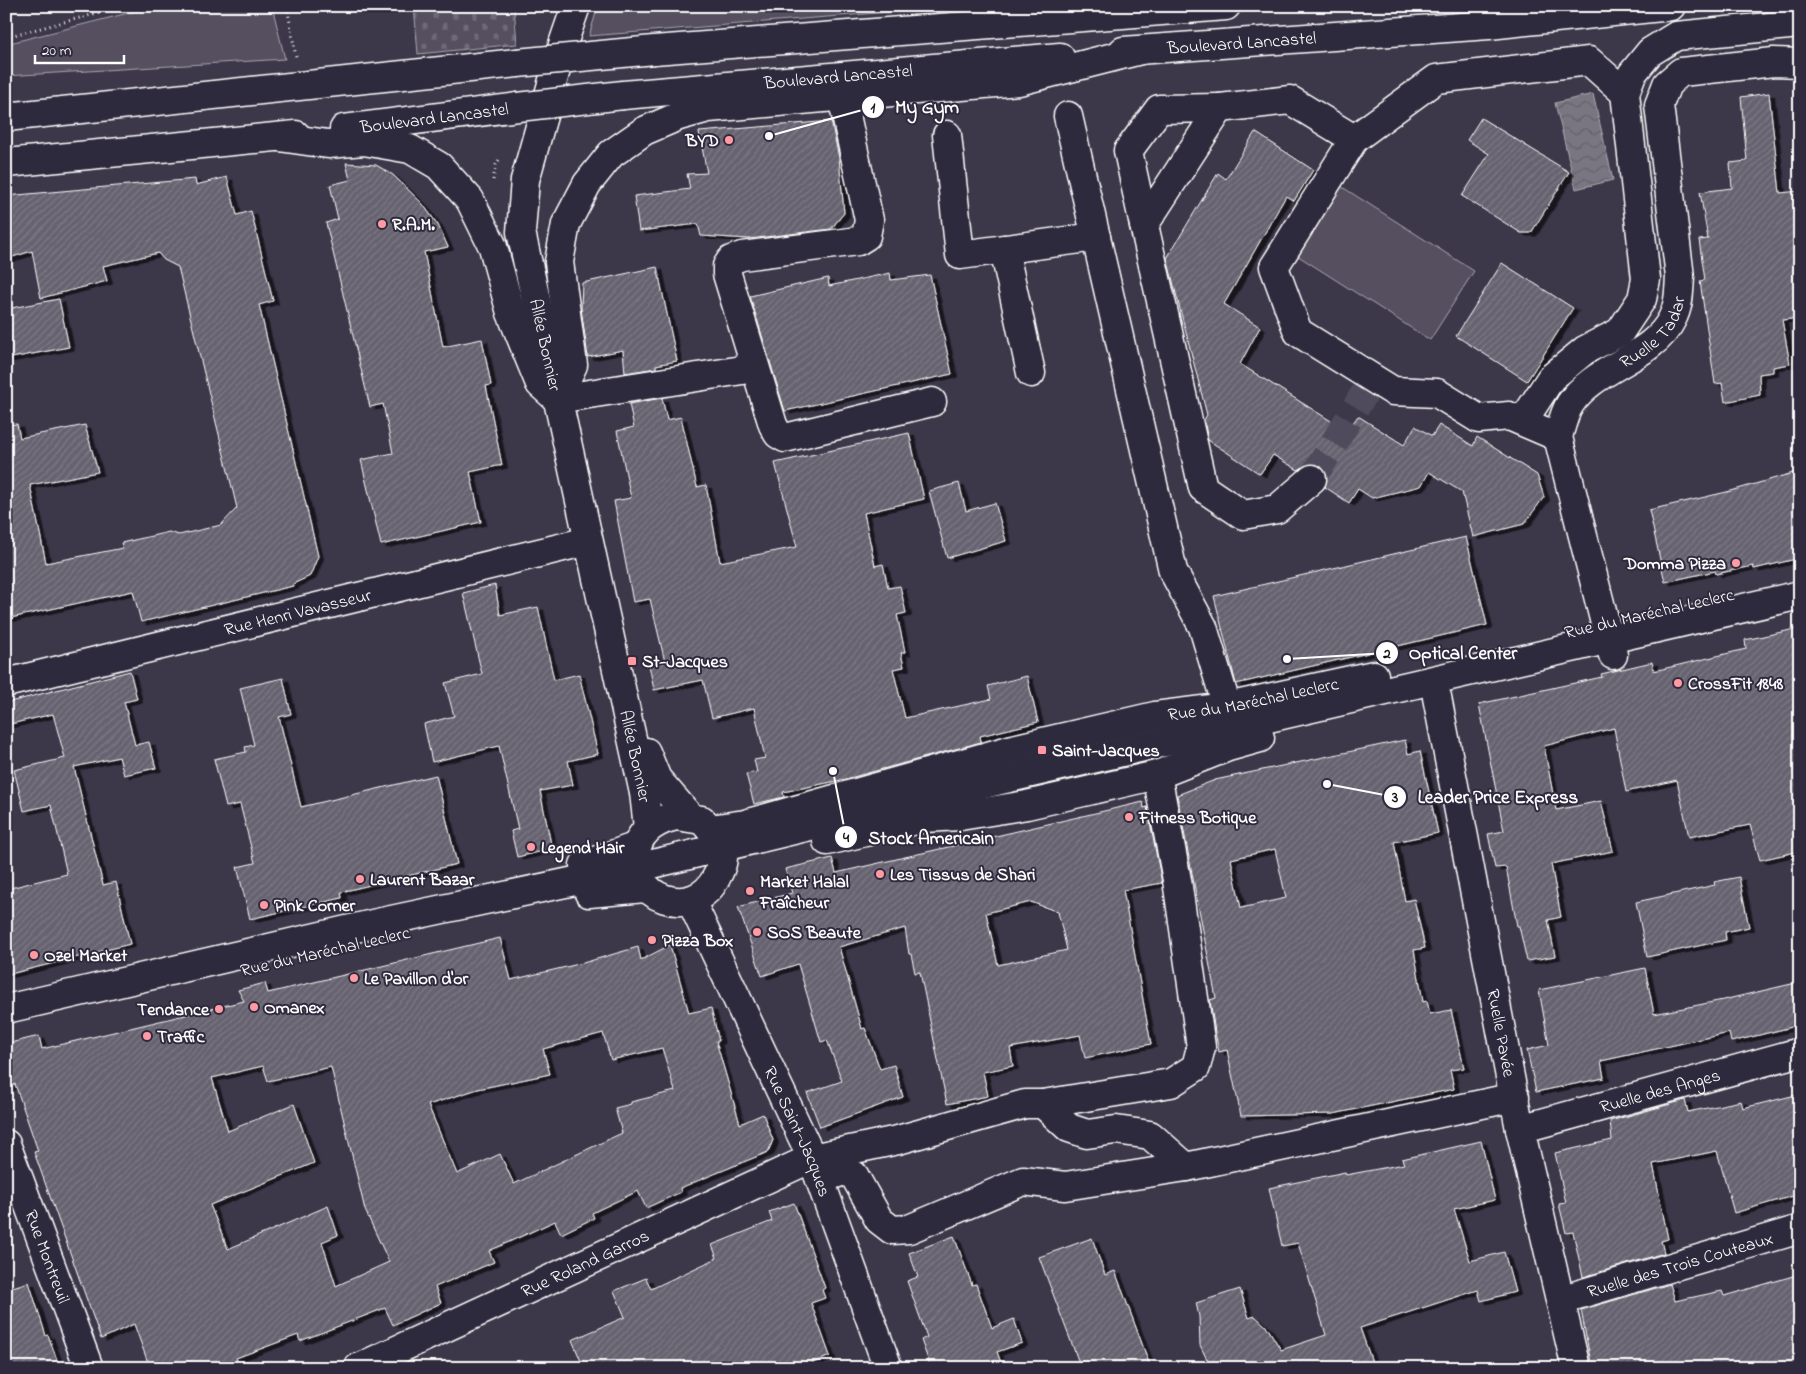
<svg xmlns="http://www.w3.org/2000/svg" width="1806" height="1374" font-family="'Indie Flower',sans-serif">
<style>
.green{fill:#555060;stroke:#aaa8b0}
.cemetery{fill:url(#cemetery-stones);stroke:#aaa8b0}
.water{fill:url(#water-waves);stroke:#afadb4}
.building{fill:url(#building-hatch);stroke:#fff;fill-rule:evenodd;filter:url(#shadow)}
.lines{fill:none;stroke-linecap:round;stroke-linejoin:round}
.minor-tunnel{stroke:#504b5b;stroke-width:28;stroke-dasharray:28 14;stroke-linecap:butt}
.minor-casing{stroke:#fff;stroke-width:31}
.major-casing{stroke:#fff;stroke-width:31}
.path{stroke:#fff;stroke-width:3;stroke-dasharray:1 4;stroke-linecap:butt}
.minor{stroke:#2f2a3d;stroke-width:28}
.major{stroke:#2f2a3d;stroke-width:28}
.major-bridge-casing{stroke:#fff;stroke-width:31;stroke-linecap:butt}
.major-bridge{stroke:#2f2a3d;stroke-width:28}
.poi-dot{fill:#ff9aa2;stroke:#2f2a3d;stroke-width:2}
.labels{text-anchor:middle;stroke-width:4;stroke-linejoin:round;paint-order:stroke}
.street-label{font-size:18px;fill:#fff;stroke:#2f2a3d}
.poi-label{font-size:18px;font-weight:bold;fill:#fff;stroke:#2f2a3d;text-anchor:start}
.leader{fill:none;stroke:#fff;stroke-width:2}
.callout-dot{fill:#fff;stroke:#2f2a3d;stroke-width:2}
.mark-label{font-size:15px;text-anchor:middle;font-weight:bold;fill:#111}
.callout-label{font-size:19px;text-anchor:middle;font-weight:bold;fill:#fff;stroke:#2f2a3d;stroke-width:4;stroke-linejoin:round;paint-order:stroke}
</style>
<defs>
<pattern id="cemetery-stones" width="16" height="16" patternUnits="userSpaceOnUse" patternTransform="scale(1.25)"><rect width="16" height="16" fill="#555060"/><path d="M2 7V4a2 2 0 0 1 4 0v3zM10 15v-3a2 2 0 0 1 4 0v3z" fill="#6e6a78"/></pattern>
<pattern id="water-waves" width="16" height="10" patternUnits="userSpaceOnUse" patternTransform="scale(1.25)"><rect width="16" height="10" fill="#797682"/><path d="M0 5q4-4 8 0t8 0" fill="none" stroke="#626167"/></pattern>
<pattern id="building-hatch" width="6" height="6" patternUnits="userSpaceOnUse" patternTransform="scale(1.25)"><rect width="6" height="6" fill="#666270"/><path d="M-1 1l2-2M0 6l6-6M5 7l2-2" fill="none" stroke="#7d7a85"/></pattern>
<filter id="shadow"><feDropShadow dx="5.5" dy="3" stdDeviation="0" flood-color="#0009"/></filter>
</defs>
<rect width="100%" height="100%" fill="#3c3749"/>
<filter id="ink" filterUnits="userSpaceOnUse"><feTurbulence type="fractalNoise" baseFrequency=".02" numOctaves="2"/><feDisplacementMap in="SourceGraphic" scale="10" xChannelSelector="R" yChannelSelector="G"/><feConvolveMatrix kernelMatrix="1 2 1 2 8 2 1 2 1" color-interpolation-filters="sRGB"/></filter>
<g filter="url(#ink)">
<g class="green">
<polygon points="156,6 272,6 285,59 6,76 6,44"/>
<polygon points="598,6 965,6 589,36"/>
<polygon points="1339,185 1474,271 1430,340 1295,254"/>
</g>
<polygon class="cemetery" points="414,6 514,6 517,44 418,54"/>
<polygon class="water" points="1593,94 1613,180 1576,189 1555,103"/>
<g class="building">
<polygon points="1769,93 1780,193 1800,191 1800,318 1782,320 1790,364 1773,367 1773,372 1759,374 1760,395 1725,402 1722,383 1715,384 1700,281 1705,280 1699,240 1708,239 1700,192 1732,188 1730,163 1747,161 1741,97"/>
<polygon points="1481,118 1569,172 1531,233 1521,233 1462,196 1489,154 1467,140"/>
<polygon points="831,121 839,158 844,213 831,229 749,239 701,236 698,224 639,231 634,196 690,189 687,174 707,173 699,132"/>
<polygon points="1255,132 1313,170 1294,201 1286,196 1224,304 1260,327 1240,364 1347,431 1358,416 1404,445 1415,426 1432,436 1439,425 1473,446 1477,437 1537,475 1544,497 1524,524 1473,537 1462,492 1429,472 1421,486 1372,498 1358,489 1349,503 1325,487 1327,476 1324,468 1318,464 1309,464 1298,470 1273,455 1260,474 1208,440 1204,420 1207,415 1167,258 1218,173 1226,179"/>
<polygon points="346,163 376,165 393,175 422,203 438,225 448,247 424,252 443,347 482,339 491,385 486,386 502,465 470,472 481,522 381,545 361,460 393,453 383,404 370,407 326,223 338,219 330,185 350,180"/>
<polygon points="227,177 237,215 251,211 273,301 259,305 318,556 310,576 293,584 293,586 141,622 133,591 6,619 6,425 17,424 20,438 85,425 98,472 30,485 46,563 123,548 121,543 169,532 179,535 221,525 237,508 178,267 164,260 158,253 103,266 107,281 41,298 32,251 6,259 6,196 195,179 196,185"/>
<polygon points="1502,263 1573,308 1527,381 1456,336"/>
<polygon points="657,267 677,361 656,365 656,368 625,373 623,350 588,357 581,308 582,283"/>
<polygon points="890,273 891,280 930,275 952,374 785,411 750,296 828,278 829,286"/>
<polygon points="59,299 69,347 6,359 6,309"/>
<polygon points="662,398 667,420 681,417 697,487 706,485 720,562 797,547 775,463 909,433 924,499 864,513 875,566 883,564 888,588 900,586 906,613 897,615 905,652 901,653 904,667 893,669 905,718 991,699 988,686 1027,676 1038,722 980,736 981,742 846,779 783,792 784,797 754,804 746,774 757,772 754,760 765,758 754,708 712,718 703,680 654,690 649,665 665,662 650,599 633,602 614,501 631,498 617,431 634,427 629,404"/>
<polygon points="1800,471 1800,558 1754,569 1753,566 1716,574 1715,571 1665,582 1649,510 1731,491"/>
<polygon points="959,483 966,511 995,503 1006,541 947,558 929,491"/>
<polygon points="1466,537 1487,625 1236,684 1214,596"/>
<polygon points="495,585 500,615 538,607 554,680 579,674 598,754 568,761 573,785 540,791 552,849 517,857 511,831 518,829 499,746 432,762 424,724 454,716 445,683 482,674 463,593"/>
<polygon points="1800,628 1800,851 1760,860 1750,825 1689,837 1677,780 1626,792 1614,728 1544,746 1556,810 1601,801 1613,851 1551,864 1561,917 1548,920 1555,956 1527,961 1519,926 1517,926 1506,867 1495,868 1488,834 1504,831 1479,704 1602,677 1601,674 1652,662 1654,671 1746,649 1745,640"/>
<polygon points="130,671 137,699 124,702 135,745 149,742 156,768 124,775 119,757 74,767 103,885 116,882 130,944 6,975 6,889 67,874 51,805 24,811 14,770 65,758 53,714 6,725 6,703"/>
<polygon points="283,678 291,714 279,717 301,807 436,775 457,864 341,892 342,898 250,919 237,867 255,863 240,804 226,807 214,759 246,752 245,747 254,745 240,688"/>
<path d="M 1405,740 L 1408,754 L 1420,751 L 1438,833 L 1394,842 L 1405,901 L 1414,899 L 1425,948 L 1414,950 L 1423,1002 L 1427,1001 L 1430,1014 L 1451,1010 L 1464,1068 L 1450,1070 L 1454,1089 L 1333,1114 L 1241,1116 L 1227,1050 L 1219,1052 L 1215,1032 L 1210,1000 L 1216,998 L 1177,795 L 1215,780 ZM 1275,849 L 1286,898 L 1241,908 L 1231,859 Z"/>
<path d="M 1143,802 L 1144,808 L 1147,807 L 1162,883 L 1123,890 L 1151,1044 L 1085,1058 L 1080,1035 L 1010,1048 L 1013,1066 L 983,1072 L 988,1096 L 947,1104 L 920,972 L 915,973 L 911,954 L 909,954 L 905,928 L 839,947 L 862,1029 L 865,1028 L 880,1069 L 894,1065 L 903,1097 L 820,1127 L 807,1093 L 842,1081 L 827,1040 L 821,1042 L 798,964 L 762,976 L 738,907 L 792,893 L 785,869 L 832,858 L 836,873 ZM 1031,902 L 1058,912 L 1067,950 L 998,965 L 986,913 Z"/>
<polygon points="1739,877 1749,927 1725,932 1726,940 1647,957 1636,902 1715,885 1714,882"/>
<path d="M 500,938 L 511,980 L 583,963 L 638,947 L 641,960 L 670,945 L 689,1013 L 711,1008 L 719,1041 L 716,1041 L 740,1124 L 763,1114 L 773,1140 L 768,1152 L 680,1188 L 681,1192 L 646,1208 L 638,1191 L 592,1213 L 594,1218 L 561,1234 L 555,1221 L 489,1251 L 494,1262 L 435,1287 L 441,1303 L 393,1325 L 385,1308 L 300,1341 L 298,1335 L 236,1358 L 240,1368 L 150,1368 L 134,1324 L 101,1339 L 34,1152 L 38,1151 L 15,1084 L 6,1088 L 6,1044 L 39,1036 L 42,1049 L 244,1001 L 238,990 L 265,983 L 268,993 ZM 603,1033 L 611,1060 L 662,1048 L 675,1091 L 631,1102 L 631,1104 L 615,1108 L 622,1133 L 514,1184 L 500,1154 L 457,1174 L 428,1105 L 478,1089 L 550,1074 L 543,1049 ZM 263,1066 L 268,1081 L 331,1067 L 365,1210 L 389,1262 L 336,1286 L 322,1242 L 338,1235 L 328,1206 L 228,1249 L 210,1205 L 314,1163 L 294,1104 L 228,1131 L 212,1078 Z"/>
<polygon points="1645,968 1654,1014 1723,1000 1800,982 1800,1025 1731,1042 1729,1033 1601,1061 1604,1078 1536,1092 1527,1050 1549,1045 1539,990"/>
<polygon points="1800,1094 1800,1194 1734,1213 1717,1151 1653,1164 1668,1239 1661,1241 1664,1253 1583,1277 1573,1232 1566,1233 1559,1204 1566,1203 1555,1153 1612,1140 1610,1121 1685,1100 1688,1112 1741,1101 1743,1108"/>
<polygon points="1481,1141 1495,1200 1454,1209 1470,1261 1504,1252 1515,1292 1481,1301 1478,1290 1360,1328 1372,1362 1356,1368 1211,1368 1200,1345 1199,1316 1196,1303 1240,1289 1249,1318 1255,1316 1267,1327 1281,1350 1326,1335 1298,1243 1282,1246 1269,1188 1345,1172 1346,1175 1404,1164 1402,1159"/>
<polygon points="794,1203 825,1288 822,1290 825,1298 811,1303 830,1356 801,1368 584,1368 572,1340 625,1317 614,1291 646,1278 651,1289 717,1258 712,1245 772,1221 769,1212"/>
<polygon points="954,1236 972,1285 976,1284 992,1328 1014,1319 1022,1343 997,1352 1003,1368 931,1368 921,1340 927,1337 907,1281 918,1277 909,1253"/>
<polygon points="1092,1238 1105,1275 1115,1271 1151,1368 1081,1368 1039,1257"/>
<polygon points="1800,1274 1800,1368 1592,1368 1581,1310 1670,1284 1675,1301 1722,1291 1724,1296"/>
<polygon points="29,1282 46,1336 48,1335 60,1368 6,1368 6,1289"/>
</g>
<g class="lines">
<polyline class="minor-tunnel" points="1312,479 1373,379"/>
<g class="minor-casing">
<g id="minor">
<path id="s1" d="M 576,6 L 564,41 L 525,180 L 521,232 L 644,793 L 648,827"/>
<polyline points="842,97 869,220 866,236 858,241 742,256 731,260 727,266 727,274 773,425 778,434 785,438 932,402"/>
<polyline points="1068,116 1173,571 1203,627 1227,707"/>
<polyline points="947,135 960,255 1096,237"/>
<polyline points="1144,225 1128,151 1159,109 1220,108"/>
<polyline points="1004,249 1031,373"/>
<polyline points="557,399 755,368"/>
<polyline points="1523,421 1551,378 1585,350 1620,332 1642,299 1646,279 1625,93 1632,74 1650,52 1676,36 1800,24"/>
<polyline points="1558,437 1509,416 1479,419 1437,393 1393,391 1298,332 1274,267 1354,139 1436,79 1589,61 1625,93"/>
<polyline points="1312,479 1277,509 1243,515 1203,488 1144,225 1220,108 1290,100 1354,139"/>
<path id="s2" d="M 1613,655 L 1558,437 C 1561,427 1564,413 1570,404 C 1594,367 1653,358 1672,319 C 1679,306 1679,292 1680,277 L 1659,105 L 1667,84 L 1681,72 L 1774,62 L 1800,63"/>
<path id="s3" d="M 6,683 L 588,541"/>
<path id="s4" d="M 1437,697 L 1520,1129 L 1576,1368"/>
<polyline points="646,752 657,779 690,817"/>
<path d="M 676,816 L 702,820 C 708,827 720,838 722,847 C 725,858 722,867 717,876 C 695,923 625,899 637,847 C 642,828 658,820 676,816 Z"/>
<path id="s5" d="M 710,829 L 745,824 L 1013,749 L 1155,716 L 1227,707 L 1374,675"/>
<polyline points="827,841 925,818 960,816 1027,805 1157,775 1228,747 1260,738"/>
<polyline points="584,865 637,846"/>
<polyline points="589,893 645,888"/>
<path id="s6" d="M 691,901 L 812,1158 L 888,1368"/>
<polyline points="6,1009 377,923 636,868 1001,780 1800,595"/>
<polyline points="1043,1104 1171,1083 1196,1067 1201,1047 1177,880 1157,775"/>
<path id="s7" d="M 1520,1129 L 1800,1052"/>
<path id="s8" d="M 6,1144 L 89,1368"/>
<polyline points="820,1179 844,1171 854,1175 879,1220 892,1230 909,1229 1023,1181 1065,1186 1186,1167 1515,1097"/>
<path id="s9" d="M 1560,1300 L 1800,1229"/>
<path id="s10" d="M 358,1368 L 812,1158 L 898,1140 L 1025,1104 L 1043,1104 L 1069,1128 L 1087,1134 L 1116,1130 L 1150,1135 L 1186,1167"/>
</g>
</g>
<g class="major-casing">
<g id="major">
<polyline points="654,50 1226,6"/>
<path id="s11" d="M 1123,51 L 1489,25 L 1671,6"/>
<path id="s12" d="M 623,95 L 1060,57"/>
<polyline points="6,117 517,63"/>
<path id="s13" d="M 344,129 L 518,107"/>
<polyline points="279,137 328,144 364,141 410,149 439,166 470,200 493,247 511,313 540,384 557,399 573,365 559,262 566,224 587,184 611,154 644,131 679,116 708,108 1019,81 1141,50"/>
<polyline points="6,163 296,135"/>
</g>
</g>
<g class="path">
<polyline points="287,6 296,57"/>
<polyline points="6,37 126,6"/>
<polyline points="493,180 496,165 499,160"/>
</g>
<use href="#minor" class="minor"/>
<use href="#major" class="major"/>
<g class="major-bridge-casing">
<g id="major-bridge">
<polyline points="517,63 654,50"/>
<polyline points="518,107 623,95"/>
</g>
</g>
<use href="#major-bridge" class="major-bridge"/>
</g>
</g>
<g class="poi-dot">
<circle cx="729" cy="140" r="5"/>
<circle cx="382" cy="224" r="5"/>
<circle cx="1736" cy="563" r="5"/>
<rect x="627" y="656" width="10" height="10" rx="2.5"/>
<circle cx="1678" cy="683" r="5"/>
<rect x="1037" y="745" width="10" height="10" rx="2.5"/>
<circle cx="1129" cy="817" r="5"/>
<circle cx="531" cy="847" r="5"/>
<circle cx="880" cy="874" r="5"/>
<circle cx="360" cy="879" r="5"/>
<circle cx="750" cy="891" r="5"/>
<circle cx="264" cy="905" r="5"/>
<circle cx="757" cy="932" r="5"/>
<circle cx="652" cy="940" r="5"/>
<circle cx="34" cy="955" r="5"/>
<circle cx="354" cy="978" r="5"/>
<circle cx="254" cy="1007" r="5"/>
<circle cx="219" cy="1009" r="5"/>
<circle cx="147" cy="1036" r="5"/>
</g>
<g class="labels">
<g class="street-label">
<text dy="6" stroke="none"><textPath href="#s11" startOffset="119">Boulevard Lancastel</textPath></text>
<text dy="6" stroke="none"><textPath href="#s12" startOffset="216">Boulevard Lancastel</textPath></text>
<text dy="6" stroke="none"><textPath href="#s13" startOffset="91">Boulevard Lancastel</textPath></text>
<text dy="6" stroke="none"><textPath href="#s2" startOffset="372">Ruelle Tadar</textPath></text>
<text dy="6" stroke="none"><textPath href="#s1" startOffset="349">Allée Bonnier</textPath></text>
<text dy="6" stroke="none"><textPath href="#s3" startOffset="300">Rue Henri Vavasseur</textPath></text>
<text transform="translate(1649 613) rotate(-13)" y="6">Rue du Maréchal Leclerc</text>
<text dy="6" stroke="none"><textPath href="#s5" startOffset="559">Rue du Maréchal Leclerc</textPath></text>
<text dy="6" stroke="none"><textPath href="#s1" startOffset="770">Allée Bonnier</textPath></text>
<text transform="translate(325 951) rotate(-13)" y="6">Rue du Maréchal Leclerc</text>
<text dy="6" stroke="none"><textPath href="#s4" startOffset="342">Ruelle Pavée</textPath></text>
<text dy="6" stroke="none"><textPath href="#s7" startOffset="145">Ruelle des Anges</textPath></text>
<text dy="6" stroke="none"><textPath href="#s6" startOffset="254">Rue Saint-Jacques</textPath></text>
<text dy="6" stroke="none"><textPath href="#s8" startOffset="120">Rue Montreuil</textPath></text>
<text dy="6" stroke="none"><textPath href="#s10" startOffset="250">Rue Roland Garros</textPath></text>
<text dy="6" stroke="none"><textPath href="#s9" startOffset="125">Ruelle des Trois Couteaux</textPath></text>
</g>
<g class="poi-label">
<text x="719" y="146" text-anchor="end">BYD</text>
<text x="392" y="230">R.A.M.</text>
<text x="1726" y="569" text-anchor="end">Domma Pizza</text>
<text x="642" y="667">St-Jacques</text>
<text x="1688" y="689">CrossFit 1848</text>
<text x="1052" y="756">Saint-Jacques</text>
<text x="1139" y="823">Fitness Botique</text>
<text x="541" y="853">Legend Hair</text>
<text x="890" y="880">Les Tissus de Shari</text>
<text x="370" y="885">Laurent Bazar</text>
<text x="760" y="887">Market Halal<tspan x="760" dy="21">Fraîcheur</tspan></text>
<text x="274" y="911">Pink Corner</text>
<text x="767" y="938">SOS Beaute</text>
<text x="662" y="946">Pizza Box</text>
<text x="44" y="961">Ozel Market</text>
<text x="364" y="984">Le Pavillon d'or</text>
<text x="264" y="1013">Omanex</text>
<text x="209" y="1015" text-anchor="end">Tendance</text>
<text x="157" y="1042">Traffic</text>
</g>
</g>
<path class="leader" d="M769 136L873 107M1287 659L1387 653M1327 784L1395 797M833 771L846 837"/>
<g class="callout-dot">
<circle cx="769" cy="136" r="5"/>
<circle cx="1287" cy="659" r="5"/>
<circle cx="1327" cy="784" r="5"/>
<circle cx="833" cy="771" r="5"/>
<circle cx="873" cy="107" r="12"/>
<circle cx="1387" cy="653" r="12"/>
<circle cx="1395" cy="797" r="12"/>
<circle cx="846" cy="837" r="12"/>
</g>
<g class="mark-label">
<text x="873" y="112">1</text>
<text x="1387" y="658">2</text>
<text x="1395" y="802">3</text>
<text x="846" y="842">4</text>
</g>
<g class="callout-label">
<text x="927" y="113">My Gym</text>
<text x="1463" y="659">Optical Center</text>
<text x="1498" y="803">Leader Price Express</text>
<text x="931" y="844">Stock Americain</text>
</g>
<rect width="1806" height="1374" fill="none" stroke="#2f2a3d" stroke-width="25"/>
<rect x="12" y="12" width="1781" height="1349" fill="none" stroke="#fff" stroke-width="2" filter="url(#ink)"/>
<path d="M35 55v8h89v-8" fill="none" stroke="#ffffff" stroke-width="2.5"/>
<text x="42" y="55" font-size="15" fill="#ffffff" stroke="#2f2a3d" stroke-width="4" paint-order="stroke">20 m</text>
</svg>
